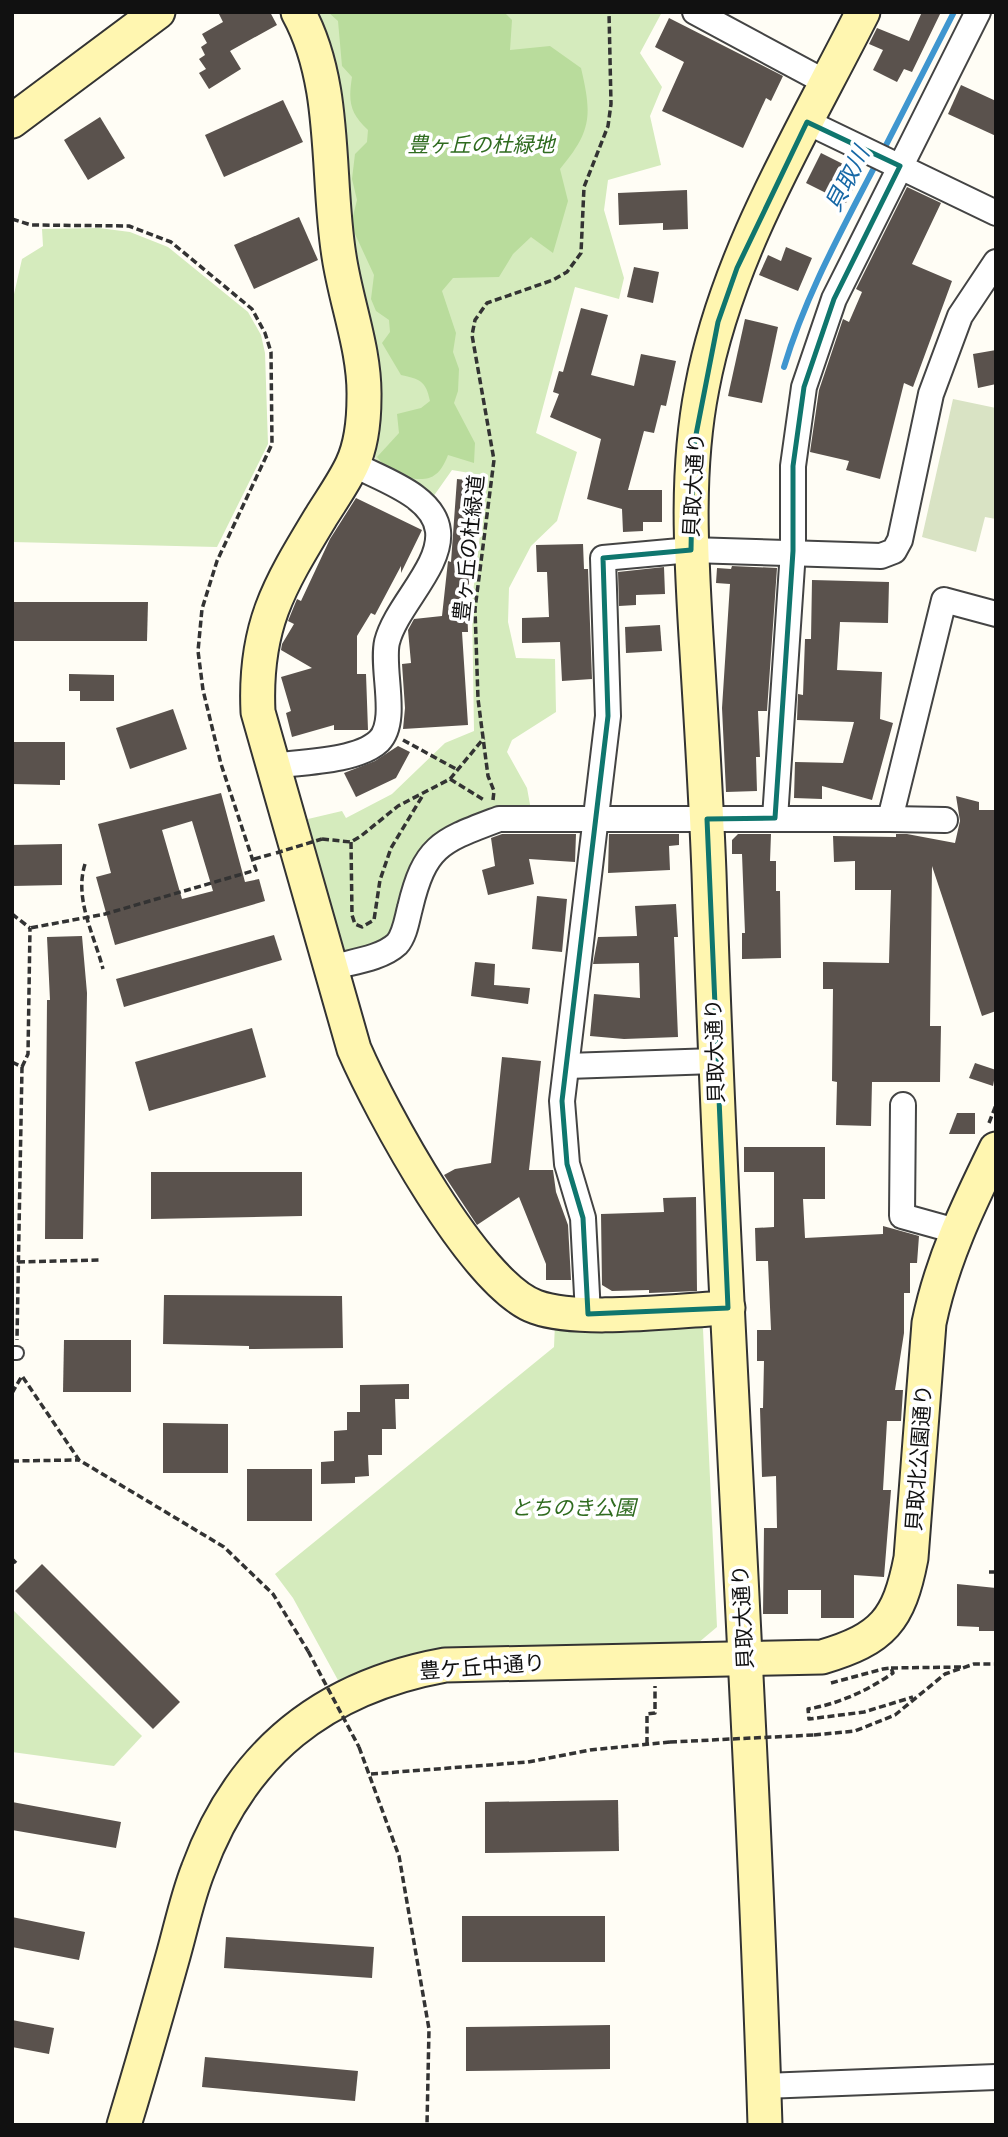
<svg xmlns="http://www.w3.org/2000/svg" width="1008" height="2137" font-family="Literata,'Noto Sans JP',serif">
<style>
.green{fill:#d5ebbd}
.forest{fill:#b9dc9c}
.cemetery{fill:#d9e3c4}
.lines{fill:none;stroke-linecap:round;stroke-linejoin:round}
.stream{stroke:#3f96cf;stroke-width:6}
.building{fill:#5a524d;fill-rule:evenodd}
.lane-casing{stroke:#444;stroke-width:16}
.street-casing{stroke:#444;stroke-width:28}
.secondary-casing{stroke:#333;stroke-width:37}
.path{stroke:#333;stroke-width:3.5;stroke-dasharray:7 3.5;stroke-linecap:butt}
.lane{stroke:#fff;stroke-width:12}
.street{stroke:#fff;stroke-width:24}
.secondary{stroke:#fff6b0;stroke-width:33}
.path-bridge{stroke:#333;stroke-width:3.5;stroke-dasharray:7 3.5;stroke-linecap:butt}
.marked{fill:none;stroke:#0f766e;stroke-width:5;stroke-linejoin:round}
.labels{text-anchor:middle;stroke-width:7;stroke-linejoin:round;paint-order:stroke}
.park-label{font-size:21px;font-style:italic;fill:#2f6b1f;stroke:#fff}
.street-label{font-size:21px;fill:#111;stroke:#fff}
.water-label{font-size:23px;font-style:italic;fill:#1768a6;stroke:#fff}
</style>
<rect width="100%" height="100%" fill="#fffdf5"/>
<g class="green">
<path d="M 319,12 L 662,12 L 640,53 L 662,87 L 650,116 L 661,165 L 608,180 L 604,210 L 624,278 L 619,299 L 575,287 L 536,433 L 577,452 L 557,521 L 531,546 L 509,588 L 508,622 L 516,658 L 555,659 L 556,712 L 512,740 L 507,752 L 527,788 L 531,810 C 499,816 461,817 434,836 C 399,860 414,914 383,939 C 374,946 358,949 348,952 L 337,944 L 311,854 L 308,819 L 342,811 L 346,818 L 392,794 L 445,743 L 474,731 L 472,601 L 487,476 L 452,470 L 433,497 L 377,466 C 369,440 383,401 379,370 C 375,332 362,293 357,255 C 345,173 352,89 319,12 Z"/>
<polygon points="99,228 130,232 168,247 248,312 261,335 265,353 268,444 217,547 12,542 12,303 22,259 43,246 42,229"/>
<polygon points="693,1318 703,1329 717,1627 698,1643 447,1649 398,1658 339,1682 293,1598 275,1574 554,1347 555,1323"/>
<polygon points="12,1609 142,1736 114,1766 12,1752"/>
</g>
<path class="forest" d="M 328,12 L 504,12 L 512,20 L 510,50 L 550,46 L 581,68 C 592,115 592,131 560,169 L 568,201 L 553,253 L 531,237 L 513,254 L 499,277 L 453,278 L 442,291 L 456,333 L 453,352 L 459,369 L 458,391 L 454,403 L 475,443 L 474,463 L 448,455 C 436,486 422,480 392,475 L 377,457 L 399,433 L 397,414 L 421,408 L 430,401 C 426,381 420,379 401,375 L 382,343 L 390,332 L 389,320 L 376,311 L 371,299 L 374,275 L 355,234 L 352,220 L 357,200 L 352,179 L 355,154 L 367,142 L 368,130 C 350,113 348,102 352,77 L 342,66 L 338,21 Z"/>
<polygon class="cemetery" points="953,399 996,408 996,519 985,517 976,552 922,537"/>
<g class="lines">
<g class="stream">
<polyline points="882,153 954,12"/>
<path d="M 784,367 C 806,294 842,230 877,162"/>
</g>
</g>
<g class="building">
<polygon points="218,12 270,12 277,25 230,51 241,69 209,89 199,73 206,69 199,59 205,55 201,47 207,43 202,34 223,22"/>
<polygon points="922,12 941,12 912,72 904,69 897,82 873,70 883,50 869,44 877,28 909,41"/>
<polygon points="669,18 783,76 771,101 766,98 743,148 662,111 684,62 655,47"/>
<polygon points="961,85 996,101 996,136 948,114"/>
<polygon points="283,100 303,142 224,177 205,135"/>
<polygon points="100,117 125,158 88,180 64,140"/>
<polygon points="821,153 861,173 846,203 806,183"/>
<polygon points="907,187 941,203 912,264 952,281 913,387 904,383 880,479 846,470 849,461 810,452 819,390 843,319 849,322 862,292 856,289"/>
<polygon points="687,190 688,229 663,230 663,223 619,225 618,193"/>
<polygon points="299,217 318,260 254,289 234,245"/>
<polygon points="786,247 812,258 798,291 759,275 768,255 781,261"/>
<polygon points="634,267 659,272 653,303 627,297"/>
<polygon points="581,308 608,315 591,375 634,386 641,354 676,361 666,406 661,405 654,433 644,431 628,490 662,490 662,522 643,522 643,531 623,532 622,509 587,499 601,439 550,417 559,394 553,392 559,371 563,372"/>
<polygon points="745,319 778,327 762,403 728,396"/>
<polygon points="996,350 996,384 978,388 973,354"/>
<polygon points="457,479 483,482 479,511 476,510 467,603 468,632 462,632 468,725 403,729 405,708 402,664 411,663 408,630 414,619 442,616 448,561 451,562"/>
<polygon points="356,498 422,530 401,573 401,566 375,615 371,613 357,636 357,674 366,674 368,730 334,730 334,725 292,737 286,713 291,711 281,677 312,668 281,650 282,644 294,624 288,621 297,599 301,601 330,539"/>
<polygon points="583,544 584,569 588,569 592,679 562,681 560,642 522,643 522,618 549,617 547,572 537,572 536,545"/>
<polygon points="732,566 777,568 767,711 758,711 760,757 756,757 757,791 726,792 722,708 730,584 716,583 717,568 731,569"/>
<polygon points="664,567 665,594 636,595 636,605 619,606 618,572"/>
<polygon points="812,580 889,582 888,623 840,622 837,670 882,672 880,719 893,723 872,800 822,786 822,799 794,798 795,762 843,763 854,722 797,720 798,694 803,695 805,639 811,639"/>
<polygon points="14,602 148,602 147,641 14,641"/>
<polygon points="660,625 662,651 626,653 625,627"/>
<polygon points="69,674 114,675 114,701 80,701 80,691 69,691"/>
<polygon points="173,709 187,749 130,769 116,728"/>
<polygon points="12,742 65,742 65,780 60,780 60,785 12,784"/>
<polygon points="398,746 410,752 396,778 356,797 344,773 375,761"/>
<path d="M 221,793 L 245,882 L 259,879 L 265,901 L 115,945 L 96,877 L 111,873 L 98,824 ZM 192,821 L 213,891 L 182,899 L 162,830 Z"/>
<polygon points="956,796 979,802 979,810 996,810 996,1011 982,1016 932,866 930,1026 941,1026 940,1082 872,1082 871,1126 836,1125 837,1082 832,1081 833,989 823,989 823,962 889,963 891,890 855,890 855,861 834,862 833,836 896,837 896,834 907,834 955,843 960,821"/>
<polygon points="502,834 576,834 575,862 529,859 534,884 488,895 482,870 495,866 491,838"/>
<polygon points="609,834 679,834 679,845 669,846 670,870 608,873"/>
<polygon points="738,834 771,834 770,861 776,861 776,891 780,891 781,958 742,959 742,933 745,933 742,854 732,854 732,840"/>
<polygon points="62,844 62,885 12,886 12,845"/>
<polygon points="537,896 567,899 562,952 532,949"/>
<polygon points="676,904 678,937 674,937 678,1037 624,1039 590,1036 594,994 640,998 639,963 593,964 598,937 637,936 635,906"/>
<polygon points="274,935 282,960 124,1007 116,979"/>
<polygon points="82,936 87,993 83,1239 45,1239 47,1000 50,1000 47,937"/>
<polygon points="475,962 495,964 494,985 530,988 528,1004 471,996"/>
<polygon points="252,1028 266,1077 149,1111 135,1062"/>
<polygon points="502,1057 541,1061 529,1170 553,1170 556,1192 568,1225 571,1280 546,1280 546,1264 519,1197 477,1225 444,1175 455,1169 491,1163"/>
<polygon points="975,1063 996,1070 993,1086 969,1078"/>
<polygon points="957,1113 975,1113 975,1134 949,1134"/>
<polygon points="744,1147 825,1147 825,1199 803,1199 805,1238 883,1234 883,1226 919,1236 917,1263 910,1263 910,1293 904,1293 904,1333 895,1390 903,1390 901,1421 887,1421 883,1490 891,1490 884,1577 854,1575 854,1618 821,1618 821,1590 788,1590 788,1614 763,1614 764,1528 777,1528 776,1476 762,1477 760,1408 763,1408 764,1361 757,1361 757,1330 771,1330 768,1261 756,1261 755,1228 774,1227 774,1172 744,1172"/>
<polygon points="151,1172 302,1172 302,1216 151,1219"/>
<polygon points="696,1197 697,1291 649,1293 649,1290 612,1291 602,1285 601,1214 664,1212 663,1198"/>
<polygon points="164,1295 342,1296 343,1348 249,1349 249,1346 163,1344"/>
<polygon points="64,1340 131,1340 131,1392 63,1392"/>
<polygon points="409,1384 409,1399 395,1399 396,1429 382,1429 382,1455 368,1455 369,1476 355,1477 355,1483 321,1484 321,1462 334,1461 334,1431 347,1430 347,1412 360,1412 360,1385"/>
<polygon points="163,1423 228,1424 228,1473 163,1473"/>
<rect x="247" y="1469" width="65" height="52"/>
<polygon points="42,1564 180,1702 153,1729 15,1591"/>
<polygon points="957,1584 996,1588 996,1631 979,1631 979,1627 957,1626"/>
<polygon points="618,1800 619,1851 485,1853 485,1802"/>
<polygon points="12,1802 121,1822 116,1848 12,1830"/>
<rect x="462" y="1916" width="143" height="46"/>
<polygon points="12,1917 85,1932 79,1960 12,1947"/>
<polygon points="226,1937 374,1947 372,1978 224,1968"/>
<polygon points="12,2020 54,2028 49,2054 12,2047"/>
<polygon points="610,2025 610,2069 466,2071 466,2027"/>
<polygon points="205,2057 358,2071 355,2101 202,2087"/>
</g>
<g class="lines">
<g class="lane-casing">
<polyline id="lane" points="12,1353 17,1353"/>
</g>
<g class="street-casing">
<g id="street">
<polyline points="695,12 827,83"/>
<polyline points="807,122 996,213"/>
<path d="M 271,766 C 300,762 357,762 379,741 C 399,721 381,669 387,642 C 396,606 442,567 438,531 C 434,495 380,479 353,464"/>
<polyline points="775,818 793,551 793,466 804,387 834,299 978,12"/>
<polyline points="890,819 945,820"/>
<path d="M 330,968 C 350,962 381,959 397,944 C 405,935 407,919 410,908 C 425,845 441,841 499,819 L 890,819 L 944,600 L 996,614"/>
<polyline points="567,1066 715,1061"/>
<polyline points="903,1105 902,1216 956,1231"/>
<polyline points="588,1314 583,1218 567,1164 562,1101 608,716 603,558 691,550 881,556 894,551 900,540 931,394 960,316 996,262"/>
<polyline points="764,2086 996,2077"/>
</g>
</g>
<g class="secondary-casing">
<g id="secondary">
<path d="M 298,12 C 338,85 326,176 339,256 C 346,303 365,350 364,397 C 364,418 361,446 352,465 C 344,482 332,499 322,515 C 279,586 254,626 258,712 L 354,1049 C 380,1109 475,1286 536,1307 C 580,1323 678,1310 728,1308"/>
<polyline points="12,121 158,12"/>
<path d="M 124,2125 C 141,2069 157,2013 173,1956 C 181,1928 187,1898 198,1870 C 241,1752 324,1687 445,1665 L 822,1657 C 883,1639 899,1620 911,1558 L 929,1323 C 942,1260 968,1206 996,1149"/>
<path d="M 765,2125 C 752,1707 722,1290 709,873 C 706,794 701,715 696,636 C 691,553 686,469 702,388 C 727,254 802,133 863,12"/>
</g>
</g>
<g class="path">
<polyline points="12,219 31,225 129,226 171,242 252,309 265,333 271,352 272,444 217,561 202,609 198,651 203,690 221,764 256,870 105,914 30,928"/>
<polyline points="403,740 456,769"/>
<polyline points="450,779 484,800"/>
<polyline points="493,800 494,791 488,776 478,699 475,609 494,460 472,335 475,320 487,303 553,280 567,272 581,253 584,187 608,126 611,104 609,12"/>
<polyline points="322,839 351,842 361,836 398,806 450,779 484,738"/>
<polyline points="351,842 352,915 355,924 362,927 374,920 380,880 391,848 423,795"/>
<polyline points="254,859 272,854"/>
<path d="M 85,864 C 74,899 94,934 103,969"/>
<polyline points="12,914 30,928"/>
<polyline points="12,1062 22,1067 17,1340"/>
<polyline points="22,1067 28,1054 30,928"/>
<polyline points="989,1123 996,1105"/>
<polyline points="18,1262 100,1260"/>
<polyline points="12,1393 22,1376 79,1460 224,1547 273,1594 308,1651"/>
<polyline points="12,1461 79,1460"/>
<polyline points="12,1559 16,1563"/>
<polyline points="989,1572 996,1572"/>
<polyline points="891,1668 962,1667"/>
<path d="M 831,1683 L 883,1669 L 891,1668 L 893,1673 C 867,1691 838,1704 808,1709 L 809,1719 L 864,1712 L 913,1697"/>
<polyline points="814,1735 855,1731 895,1715 945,1674 974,1664 996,1664"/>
<polyline points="647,1744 647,1714 655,1713 655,1686"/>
<polyline points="359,1747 399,1856 429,2029 427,2125"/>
<polyline points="371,1774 528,1762 590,1750 670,1742"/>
</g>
<use href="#lane" class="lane"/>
<use href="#street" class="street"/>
<use href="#secondary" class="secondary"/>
<g class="path-bridge">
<polyline points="276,853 322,839"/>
<polyline points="308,1651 359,1747"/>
<polyline points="670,1742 814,1735"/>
</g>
</g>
<path class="marked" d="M 807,122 L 900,166 L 834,299 L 804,387 L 793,466 L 793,551 L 775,818 L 707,819 L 728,1308 L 588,1314 L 583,1218 L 567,1164 L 562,1101 L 608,716 L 603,558 L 691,550 L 693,450 L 718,322 L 737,268 Z"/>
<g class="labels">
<g class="park-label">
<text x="481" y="152">豊ヶ丘の杜緑地</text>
<text x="573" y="1515">とちのき公園</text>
</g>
<g class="street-label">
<text transform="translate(694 485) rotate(-87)" y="7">貝取大通り</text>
<text transform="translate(469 548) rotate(-84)" y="7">豊ヶ丘の杜緑道</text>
<text transform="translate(715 1051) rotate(-92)" y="7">貝取大通り</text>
<text transform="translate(919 1458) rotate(-86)" y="7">貝取北公園通り</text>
<text transform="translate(743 1617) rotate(-93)" y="7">貝取大通り</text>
<text transform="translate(482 1667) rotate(-4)" y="7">豊ケ丘中通り</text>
</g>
<g class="water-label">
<text transform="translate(847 179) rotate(-63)" y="8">貝取川</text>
</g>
</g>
<rect width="1008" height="2137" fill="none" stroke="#111111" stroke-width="28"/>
</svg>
